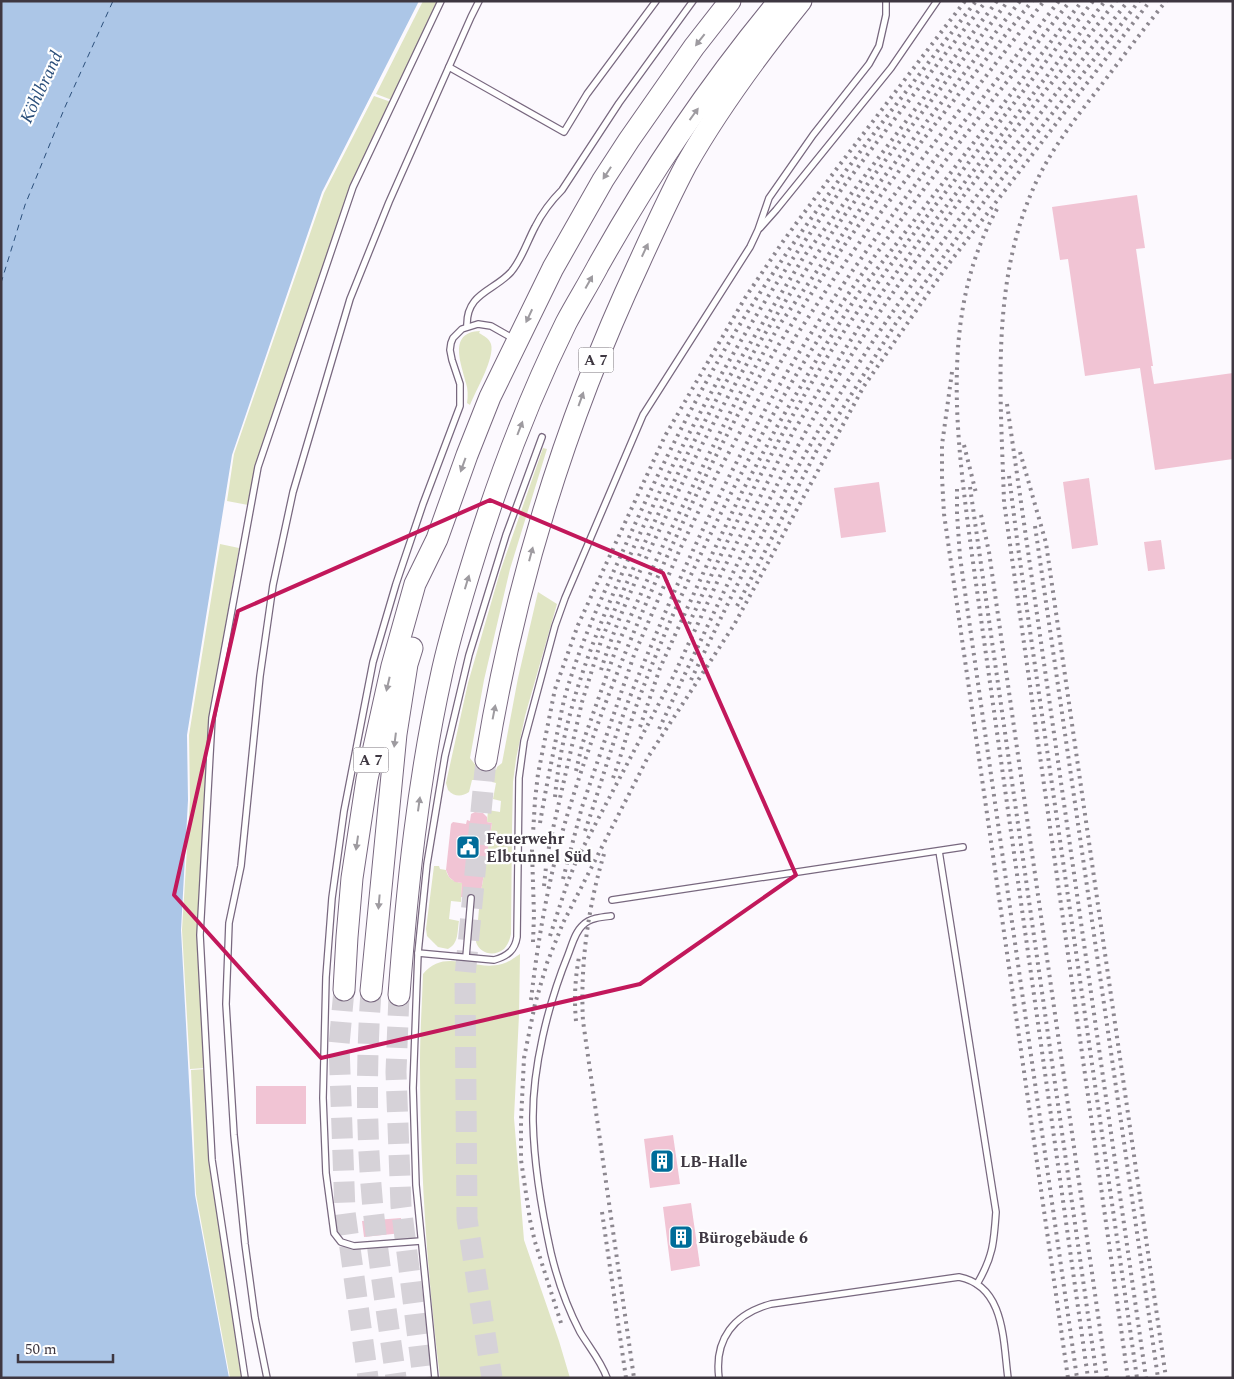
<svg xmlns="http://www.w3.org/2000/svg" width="1234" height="1379" font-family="Spectral,serif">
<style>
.green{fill:#e0e5c4}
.water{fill:#acc6e7}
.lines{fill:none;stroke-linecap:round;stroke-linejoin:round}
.ferry{stroke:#2b4f7b;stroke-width:1;stroke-dasharray:6 5;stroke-linecap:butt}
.building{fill:#f1c4d4}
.motorway-tunnel{stroke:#d6d2d8;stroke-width:21;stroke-dasharray:21 11;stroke-linecap:butt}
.service-casing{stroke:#78687f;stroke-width:8}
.motorway-casing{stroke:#78687f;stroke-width:23}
.service{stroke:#fff;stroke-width:5.5}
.motorway{stroke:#fff;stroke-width:21}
.rail{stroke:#8c878f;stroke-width:4;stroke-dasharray:2.5 5;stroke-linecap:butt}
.oneway{fill:#9e9ba0}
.marked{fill:none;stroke:#c2185b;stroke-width:4;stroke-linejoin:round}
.labels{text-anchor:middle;stroke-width:4.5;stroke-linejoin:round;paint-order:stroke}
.shield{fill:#fff;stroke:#78737a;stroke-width:1}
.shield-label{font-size:15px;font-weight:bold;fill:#3e3741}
.poi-label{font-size:16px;font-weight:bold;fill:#3e3741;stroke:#fff;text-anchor:start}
.water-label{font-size:18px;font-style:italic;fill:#2b4f7b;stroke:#fff}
</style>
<rect width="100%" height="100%" fill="#fcf9fe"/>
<g class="green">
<polygon points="423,1 439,1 392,100 376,94"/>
<polygon points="374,96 391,102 350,189 263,442 256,465 248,505 227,501 234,454 324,193"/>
<path d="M 480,331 L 479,333 C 484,336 489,338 491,344 C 495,358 476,390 470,405 L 467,403 C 468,396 468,389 466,383 C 462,365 447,332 480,331 Z"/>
<path d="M 543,448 L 547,449 L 510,569 L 484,680 L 470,758 L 477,767 L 474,780 L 472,780 L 469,792 C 462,797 454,797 448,790 L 446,783 L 468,683 L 500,572 Z"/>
<polygon points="220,544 239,548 209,718 201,868 205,1068 190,1069 182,930 190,800 189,735"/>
<path d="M 538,592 L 557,604 L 525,716 L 516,759 L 513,782 L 512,828 L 511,934 C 510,939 508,945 504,949 C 494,957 480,954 476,942 L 480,898 L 492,823 L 487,822 L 488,810 L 500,812 L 501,801 L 493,799 L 496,783 L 492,782 L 494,770 L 496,770 L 497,767 L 502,763 L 518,678 Z"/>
<path d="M 434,866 L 439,866 L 440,869 L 446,870 C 448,879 454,882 462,883 L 461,902 L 451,901 L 449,919 L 459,921 C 457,932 459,943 448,949 L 438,947 L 427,936 L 426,929 Z"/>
<path d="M 520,954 L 519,1015 L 514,1118 L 524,1240 L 559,1341 L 570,1378 L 440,1378 C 427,1273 420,1167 420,1062 C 420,1033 422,1004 423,974 C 445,947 474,972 502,964 C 509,962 514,958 520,954 Z"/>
<polygon points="206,1069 210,1160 243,1378 230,1378 196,1194 191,1070"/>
</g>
<polygon class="water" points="1,1 419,1 322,192 232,455 187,735 188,800 181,930 195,1195 229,1378 1,1378"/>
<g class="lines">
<polyline class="ferry" points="1,283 25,205 65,107 113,1"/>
</g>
<g class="building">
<polygon points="1137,195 1145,248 1136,249 1153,366 1151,366 1154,384 1233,373 1233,459 1155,470 1140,368 1085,376 1068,259 1060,260 1052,207"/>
<polygon points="1089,478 1098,545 1072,549 1063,482"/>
<polygon points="879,482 886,532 841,538 834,488"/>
<polygon points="1161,540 1165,569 1148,571 1144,542"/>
<polygon points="475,812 483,813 487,817 487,822 492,823 480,898 461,897 462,883 455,882 449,877 446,870 451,824 453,822 466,824 467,820 470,821 471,814"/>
<rect x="256" y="1086" width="50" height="38"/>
<polygon points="673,1135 680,1184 650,1188 644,1139"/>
<polygon points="691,1203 700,1266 671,1271 663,1207"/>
<polygon points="401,1218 402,1233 364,1237 362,1221"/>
</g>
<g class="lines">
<g class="motorway-tunnel">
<polyline points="486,760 465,976 467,1219 492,1378"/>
<polyline points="344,990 339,1045 345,1212 368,1378"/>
<path d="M 371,991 C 366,1064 366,1136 373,1208 C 379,1265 388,1321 396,1378"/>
<polyline points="399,995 396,1072 401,1206 423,1378"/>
</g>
<g class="service-casing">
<g id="service">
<polyline points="449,67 564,132 587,94 656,1"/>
<polyline points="760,228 776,210 891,68 937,1"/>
<path d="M 467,326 C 466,293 494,291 511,272 C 522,259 527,242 535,227 C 542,213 551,201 562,190 L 619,103 L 693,1"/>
<path d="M 939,851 L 996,1212 C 994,1242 993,1257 977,1284"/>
<polyline points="612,900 963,847"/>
<path d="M 418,953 L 494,960 C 508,956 515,950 517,937 L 519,778 L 524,741 L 555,626 L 565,598 L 643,415 L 750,247 L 758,230 L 769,198 L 813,135 L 869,64 L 879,46 L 886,15 L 886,1"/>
<polyline points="466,957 471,898"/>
<polyline points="421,1241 354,1246 341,1242 334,1233 326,1173 323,1098 326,977 332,898 344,811 373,662 396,584 423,504 460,406 460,384 452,360 450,350 451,343 453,338 462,329 478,324 491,326 514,339"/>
<polyline points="245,1378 212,1160 200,935 212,718 258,467 353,187 441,1"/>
<polyline points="267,1378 255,1318 245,1244 234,1135 226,1004 229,923 241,866 260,676 273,585 293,492 350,299 389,202 471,17 479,1"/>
<polyline points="435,1378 416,1185 413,1088 418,953 427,864 445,756 469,655 506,535 542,437"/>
<path d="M 607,1378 C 601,1361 589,1347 580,1332 C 568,1309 557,1278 551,1253 C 542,1212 534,1164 533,1122 C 532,1069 548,1004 568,955 C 572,945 575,932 583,925 C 590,918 602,917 611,916"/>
<path d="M 719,1378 C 714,1339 734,1314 771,1304 L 959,1277 C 1005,1286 1003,1340 1008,1378"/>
</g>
</g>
<g class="motorway-casing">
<g id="motorway">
<path d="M 486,760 C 514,588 565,421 639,263 C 654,230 669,197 686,165 C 719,107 759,53 801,1"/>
<polyline points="344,990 347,937 352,878 367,779 392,666 415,584 437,539 467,455 490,397 553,268 603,180 629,140 694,47 730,1"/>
<polyline points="371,991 396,734 407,664 412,648"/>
<path d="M 399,995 C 407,888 418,781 441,677 C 448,643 458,610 468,577 C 494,490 526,404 566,323 C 576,304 588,285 598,266 C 650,173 711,83 779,1"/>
</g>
</g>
<use href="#service" class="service"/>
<use href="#motorway" class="motorway"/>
<g class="rail">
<path d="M 997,209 C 938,314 957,441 972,555 L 1088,1378"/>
<polyline points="952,372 942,445 942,477 944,514 1068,1378"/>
<polyline points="1007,404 1146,1378"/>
<polyline points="964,445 976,493"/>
<polyline points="1020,452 1046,543 1166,1378"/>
<polyline points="1009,476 1018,547 1137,1378"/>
<polyline points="970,487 1097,1378"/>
<polyline points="957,489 957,514 960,557 1077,1378"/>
<polyline points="981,515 989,552 1107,1378"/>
<polyline points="1035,526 1158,1378"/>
<polyline points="737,606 818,448 896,323 970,220 1139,1"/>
<path d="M 689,624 C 730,533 774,443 826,359 C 869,292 917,228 966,166 C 1008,111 1050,56 1093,1"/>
<path d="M 601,670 C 618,615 644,562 669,510 C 711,424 758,339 813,260 C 874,171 943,87 1008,1"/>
<path d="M 691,680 C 751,555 811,431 890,316 C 964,207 1048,105 1128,1"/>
<polyline points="640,727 660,668 706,567 742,492 779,423 820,354 858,294 1082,1"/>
<path d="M 659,729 C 717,607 771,485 842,370 C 923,240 1022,122 1116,1"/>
<polyline points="576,771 582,745 617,646 666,539 738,397 780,324 870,195 1020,1"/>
<path d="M 613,778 C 622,754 628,729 637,704 C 673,606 720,511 770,420 C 854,269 965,137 1070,1"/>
<path d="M 555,797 C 562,717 592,641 624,569 C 673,458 730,351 798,251 C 856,165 923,84 986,1"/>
<path d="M 540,823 C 545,793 551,764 557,734 C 560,721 562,706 566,693 C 581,641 604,593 626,544 C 663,461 705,378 754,302 C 822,197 900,100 976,1"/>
<path d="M 585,831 C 598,794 608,757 621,721 C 634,684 650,649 665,613 C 705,520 751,429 805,343 C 880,222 972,113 1059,1"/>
<path d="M 604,854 C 588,907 580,965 583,1021 L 634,1378"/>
<polyline points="563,879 582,807 634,655 680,549 717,474 754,407 796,336 835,277 884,208 1044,1"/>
<polyline points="544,886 547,857 552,833 582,702 602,638 651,529 688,453 723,387 805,255 997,1"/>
<polyline points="550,936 567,884 577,859 674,675 720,576 793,432 835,365 873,305 920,240 1105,1"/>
<polyline points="533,942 534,915 532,851 535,800 538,774 555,689 578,625 629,514 665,436 745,298 784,240 838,167 965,1"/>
<path d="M 531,1000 C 538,938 549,876 567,816 C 590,740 619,665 651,592 C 691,502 735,413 788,330 C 860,214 948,109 1032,1"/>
<path d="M 576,1021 C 574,999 575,979 579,957"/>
<polyline points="602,1212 626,1378"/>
<polyline points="561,1323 535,1242 530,1220 521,1160 521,1121 524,1058 535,1004 547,963 563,923 648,757 734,625 864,386 947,266 1150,1"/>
<path d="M 1128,1378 L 1004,502 C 1001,398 990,287 1033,189 C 1049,152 1074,120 1099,88 C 1121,59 1143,30 1166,1"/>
</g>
</g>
<defs><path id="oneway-solid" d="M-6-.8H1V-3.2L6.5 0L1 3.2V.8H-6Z" transform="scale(1.25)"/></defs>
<g class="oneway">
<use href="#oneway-solid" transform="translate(700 40) rotate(128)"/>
<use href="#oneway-solid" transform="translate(694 114) rotate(-54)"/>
<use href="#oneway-solid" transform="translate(607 173) rotate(123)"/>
<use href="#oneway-solid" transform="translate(645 250) rotate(-65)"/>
<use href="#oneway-solid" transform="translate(589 282) rotate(-61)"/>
<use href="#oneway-solid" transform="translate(529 316) rotate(115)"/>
<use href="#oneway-solid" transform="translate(581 399) rotate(-70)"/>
<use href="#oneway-solid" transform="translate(520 428) rotate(-69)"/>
<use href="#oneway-solid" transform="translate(463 465) rotate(110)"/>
<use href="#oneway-solid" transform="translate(531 554) rotate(-75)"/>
<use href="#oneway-solid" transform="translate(467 582) rotate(-73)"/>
<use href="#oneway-solid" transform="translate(388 684) rotate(103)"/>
<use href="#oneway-solid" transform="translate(494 712) rotate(-79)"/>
<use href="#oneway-solid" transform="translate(395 740) rotate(97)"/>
<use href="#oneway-solid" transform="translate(419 804) rotate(-82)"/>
<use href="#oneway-solid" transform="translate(357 843) rotate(98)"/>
<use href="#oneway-solid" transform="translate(379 902) rotate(95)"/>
</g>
<path class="marked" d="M 490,500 L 663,573 L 796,875 L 640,984 L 321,1058 L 174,895 L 238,611 Z"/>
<defs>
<g id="civic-square" transform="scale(1.25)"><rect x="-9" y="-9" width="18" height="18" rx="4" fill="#006c99" stroke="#fff"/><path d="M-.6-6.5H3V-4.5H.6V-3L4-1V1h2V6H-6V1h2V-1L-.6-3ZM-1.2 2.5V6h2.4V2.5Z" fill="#fff"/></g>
<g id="building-square" transform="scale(1.25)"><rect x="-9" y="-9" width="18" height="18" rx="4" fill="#006c99" stroke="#fff"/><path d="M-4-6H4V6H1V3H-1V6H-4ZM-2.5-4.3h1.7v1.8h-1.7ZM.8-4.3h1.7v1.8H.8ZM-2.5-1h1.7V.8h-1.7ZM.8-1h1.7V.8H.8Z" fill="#fff"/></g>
</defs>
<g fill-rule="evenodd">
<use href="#civic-square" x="468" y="847"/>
<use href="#building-square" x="662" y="1161"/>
<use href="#building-square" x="681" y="1237"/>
</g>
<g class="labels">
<g class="shield">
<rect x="578.5" y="347.5" width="35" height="25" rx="4"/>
<rect x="353.5" y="747.5" width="35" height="25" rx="4"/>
</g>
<g class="shield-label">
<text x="596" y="365">A 7</text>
<text x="371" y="765">A 7</text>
</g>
<g class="poi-label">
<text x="486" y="844">Feuerwehr<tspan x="486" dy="18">Elbtunnel Süd</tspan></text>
<text x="680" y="1167">LB-Halle</text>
<text x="698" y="1243">Bürogebäude 6</text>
</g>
<g class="water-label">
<text transform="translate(41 87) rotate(-65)" y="6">Köhlbrand</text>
</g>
</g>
<rect width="1234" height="1379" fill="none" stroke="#3e3741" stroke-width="5"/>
<path d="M18 1354v8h95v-8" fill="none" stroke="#3e3741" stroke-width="2.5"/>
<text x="25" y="1354" font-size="15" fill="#3e3741" stroke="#ffffff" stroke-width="4" paint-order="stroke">50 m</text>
</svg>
